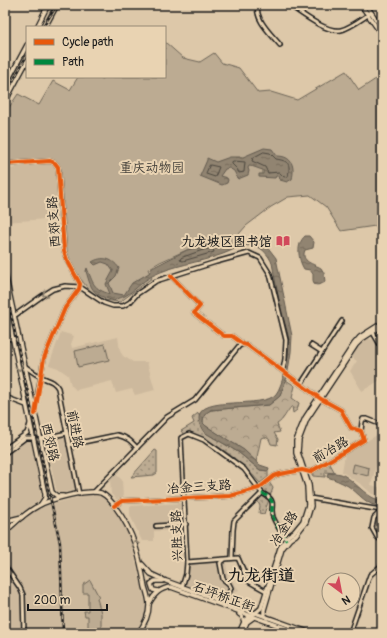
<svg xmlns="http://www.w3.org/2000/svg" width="387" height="638" font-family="Pangolin,'LXGW WenKai TC',sans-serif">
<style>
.built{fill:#cdb99d}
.forest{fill:url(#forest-crowns);stroke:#6c6457}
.park{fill:#bcab92;stroke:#6c6457}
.garden{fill:url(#garden-dots);stroke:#6c6457}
.water{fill:url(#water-ripples);stroke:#625a4f}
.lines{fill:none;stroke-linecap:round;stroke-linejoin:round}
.shore{stroke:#4b463e;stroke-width:1}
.minor-casing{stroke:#1c1c1c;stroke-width:6}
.major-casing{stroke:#1c1c1c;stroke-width:6}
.minor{stroke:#e9d3b2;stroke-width:3}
.major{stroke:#e9d3b2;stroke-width:3.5}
.rail-casing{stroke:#1c1c1c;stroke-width:2.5}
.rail{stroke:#e9d3b2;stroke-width:1;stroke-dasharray:3;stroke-linecap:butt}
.quiet{stroke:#00873e;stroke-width:3;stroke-dasharray:6 3;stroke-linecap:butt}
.cycleway-casing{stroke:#e9d3b2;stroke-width:6}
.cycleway{stroke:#e8590c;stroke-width:4}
.oneway{stroke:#8d816e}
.labels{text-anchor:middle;stroke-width:4;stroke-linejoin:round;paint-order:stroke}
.park-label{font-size:13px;fill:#44403a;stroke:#e9d3b2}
.street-label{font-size:13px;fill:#1c1c1c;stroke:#e9d3b2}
.poi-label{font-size:13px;font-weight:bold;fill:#1c1c1c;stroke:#e9d3b2;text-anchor:end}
.district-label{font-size:17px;font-weight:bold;fill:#1c1c1c;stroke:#e9d3b2}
</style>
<defs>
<pattern id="forest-crowns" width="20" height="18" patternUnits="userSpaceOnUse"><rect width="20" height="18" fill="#bcab92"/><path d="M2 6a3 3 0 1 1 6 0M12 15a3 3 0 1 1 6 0" fill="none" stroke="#988a76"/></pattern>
<pattern id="garden-dots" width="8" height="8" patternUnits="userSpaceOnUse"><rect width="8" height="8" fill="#bcab92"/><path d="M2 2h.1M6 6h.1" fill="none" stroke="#988a76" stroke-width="1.8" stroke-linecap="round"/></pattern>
<pattern id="water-ripples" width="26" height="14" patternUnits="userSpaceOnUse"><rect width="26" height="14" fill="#918471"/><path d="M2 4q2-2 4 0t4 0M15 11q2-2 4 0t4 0" fill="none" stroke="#766b5c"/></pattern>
</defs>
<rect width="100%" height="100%" fill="#ddc8a9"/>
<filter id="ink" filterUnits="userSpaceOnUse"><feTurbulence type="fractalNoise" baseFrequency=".025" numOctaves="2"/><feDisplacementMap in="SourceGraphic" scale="8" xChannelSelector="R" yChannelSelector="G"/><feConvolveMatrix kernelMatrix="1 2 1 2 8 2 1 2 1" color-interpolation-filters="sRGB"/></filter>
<g filter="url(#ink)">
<g class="built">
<polygon points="47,163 52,164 57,168 60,218 5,222 5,169 16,168 16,166"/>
<polygon points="61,332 74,336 71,344 72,348 118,337 120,351 123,356 133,362 147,362 155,390 135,395 132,389 116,393 112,381 76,390 71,385 68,375 58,368 49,365"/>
<polygon points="366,338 374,340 382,354 382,379 362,391 350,371 357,361 350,356 357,346"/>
<polygon points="382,432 382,463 377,462 371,485 382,488 382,497 380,497 372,494 362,485 342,472 345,454"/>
<polygon points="66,434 77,489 76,490 59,494 56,489 46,439"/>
<polygon points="26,439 31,439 42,498 17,516 15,518 5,517 5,459 7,453"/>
<polygon points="115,473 122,480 123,498 116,499 111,494 110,479"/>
<polygon points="91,494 100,496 105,500 122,520 129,534 146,605 146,616 142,625 136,633 5,633 5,536 37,509 48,505"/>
<polygon points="182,503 184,530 154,531 154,541 142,541 130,515 130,506"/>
<polygon points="226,561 228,579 231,579 239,590 230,596 229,600 184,585 188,563"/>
</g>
<path class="forest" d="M 286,380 L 295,386 L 292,398 L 299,403 L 297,410 L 293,413 L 292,406 C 286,412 284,420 277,424 L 280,432 L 274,433 L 278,439 L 277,445 L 271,444 L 269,439 L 265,437 L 261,438 L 256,462 L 245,451 L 206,426 L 203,423 C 203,416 205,413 211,410 L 269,405 L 280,396 Z"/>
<g class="park">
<path d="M 165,42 L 183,58 L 200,62 L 214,53 L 222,63 L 239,68 L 258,93 L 271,92 L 297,100 L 346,71 L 359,90 L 382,75 L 382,225 L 341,231 L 326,207 L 310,195 L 288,197 L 271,207 L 246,226 L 231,243 L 200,244 L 160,262 L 148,269 L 152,278 L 120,302 C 115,301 109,301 104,300 C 88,295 71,266 67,251 L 61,169 C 58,162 54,160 47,159 L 11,161 L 5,160 L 5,112 L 6,112 L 18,94 L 39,105 L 53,81 L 70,90 L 78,77 L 94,77 L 103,79 L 104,77 L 165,77 Z"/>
<polygon points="105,344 109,360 78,367 75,351"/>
<polygon points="354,464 369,468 368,476 352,472"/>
<polygon points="90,580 99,597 97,598 101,613 101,633 88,633 88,616 85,616 84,611 88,611 88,593 83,593 83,585"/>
</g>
<g class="garden">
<path d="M 198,413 L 200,414 L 199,415 L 204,432 L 238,452 L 260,470 L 268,471 L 268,477 L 260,483 C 241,461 217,443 190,432 L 184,435 L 181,431 L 194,423 L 192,418 Z"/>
<polygon points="155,450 157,451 157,473 154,475 131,477"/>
<polygon points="329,462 335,473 325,472 325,477 313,476 311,472"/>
<polygon points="269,482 273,488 264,514 259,513 260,506 257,500 263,494 262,487"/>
</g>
<g class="water">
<path d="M 264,148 L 272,149 L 277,156 C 292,156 295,166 292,179 L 287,182 L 280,180 L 279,176 L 276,176 L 275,178 L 259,177 L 259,174 L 263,174 L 263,170 C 258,169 254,166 249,166 L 248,168 L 249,171 L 248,175 L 238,179 L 234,171 L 229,168 L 225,169 L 220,176 L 227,178 L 228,180 L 227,183 L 222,185 L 200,176 L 207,160 L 207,158 L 216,162 L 230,157 L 243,157 Z"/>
<path d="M 305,236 L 309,236 L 314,242 L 313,248 L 305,250 C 300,262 314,264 321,268 L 324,273 L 325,282 C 322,284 317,286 314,284 L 313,280 L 313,274 L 310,270 L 304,269 C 298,259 296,244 305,236 Z"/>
<path d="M 246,241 L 254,241 L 266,245 L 276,258 L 292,336 L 291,352 L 287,377 L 280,396 L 269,405 L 211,410 C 205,413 203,416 203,423 L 206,426 L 244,450 L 260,465 L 269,468 L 268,471 L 260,470 L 238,452 L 204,432 C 201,428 199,424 199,418 C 199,394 263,410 276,394 C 283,385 289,355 289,344 C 289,333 284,322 281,311 C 278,295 275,279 272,263 C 269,256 263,248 255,246 C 243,243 230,252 220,255 C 198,263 173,265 152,276 C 142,281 135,291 125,296 C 121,298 118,297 114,301 C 93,294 92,292 86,271 L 87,268 C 93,283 93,289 110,294 L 106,284 L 113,271 L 108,264 L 102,262 L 95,265 L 92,262 C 102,256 112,258 119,268 L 116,276 L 109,283 L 113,293 L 124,295 L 132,283 L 149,273 L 152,268 L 187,250 L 206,245 L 234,244 Z"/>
<path d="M 328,473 C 332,473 337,473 341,474 C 355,480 367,500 382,500 L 382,506 C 367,507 359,493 348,486 C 341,482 334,479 327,477 Z"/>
</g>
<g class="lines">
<g class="shore">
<path d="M 264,152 L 270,153 L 276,159 C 288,161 291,163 288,176 L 284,177 L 279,172 L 268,173 L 265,167 L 252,161 L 253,158 Z"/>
<polygon points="234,161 245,162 244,172 239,173 237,169 232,164 232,162"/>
<polygon points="210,165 219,167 215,177 206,174"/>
<polygon points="206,249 213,249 214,252 183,261 180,260 181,258"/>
</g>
<g class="minor-casing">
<g id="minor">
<path d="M 258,5 C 254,19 272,35 280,45"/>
<path d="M 289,5 C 301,13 326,33 341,30 C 350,28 363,18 371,13"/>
<polyline points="5,78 8,80"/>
<polyline points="5,164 50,161 55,163 58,167 64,251 67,260 80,284 79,289 65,308 44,358 35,410"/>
<polyline points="14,316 42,296 53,289 65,286 80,287 104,303 113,306 123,306 130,302 137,294 156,281 216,262 249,253 260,258 270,274 286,340 285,359 283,370"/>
<polyline points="372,331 382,348"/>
<polyline points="5,338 13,339 19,338"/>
<polyline points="311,345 322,352"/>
<path d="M 26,367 C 30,370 35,374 40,376 C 47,381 53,379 58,388 L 79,494"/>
<polyline points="301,384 342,321"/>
<polyline points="5,397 26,405"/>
<polyline points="361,431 362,422 363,419 367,419 382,425"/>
<polyline points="40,439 67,433"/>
<path d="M 69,445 L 117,435 C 127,437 131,441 137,448"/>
<polyline points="5,449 27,433 30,424"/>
<polyline points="5,453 25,438 33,438"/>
<polyline points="94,492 167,417 195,400 239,346 243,344"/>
<path d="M 262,493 C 279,502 269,505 273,517 C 276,525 282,532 286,540"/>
<polyline points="310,498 381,510"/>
<polyline points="114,506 122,501 230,496 259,488 274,476 280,474 302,470 310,472 364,440 361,431 351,428 341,410 321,399 247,345 243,344 232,336 224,336 194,313 200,306 171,276"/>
<polyline points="382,510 374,518 372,528 377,537 382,541"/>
<polyline points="156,526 186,524"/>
<polyline points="224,560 220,563 223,579 229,584 231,588 225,603"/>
<polyline points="187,562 238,558 248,581 266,591"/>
<polyline points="5,566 20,588 23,595 24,633"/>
<polyline points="182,587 186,574 187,562 181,438 189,434 204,440 244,469 262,493 234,521 233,530 232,558"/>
<polyline points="5,621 6,630 8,633"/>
<polyline points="350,633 370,575 382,565"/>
</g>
</g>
<g class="major-casing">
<g id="major">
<polyline points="361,5 382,35"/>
<polyline points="366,5 382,28"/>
<polyline points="37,27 48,5"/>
<polyline points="45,27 57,5"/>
<polyline points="5,86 27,45"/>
<polyline points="5,102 27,61"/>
<polyline points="5,273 52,492 57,496 63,496"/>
<polyline points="5,302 45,494 45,498 41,504"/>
<polyline points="5,519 10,520 22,517"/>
<polyline points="5,524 8,523 6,520"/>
<path d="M 5,532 C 15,523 26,512 38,506 C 50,499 88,489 101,493 C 107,496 112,502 116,508 C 134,532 140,558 145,587 C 147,593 149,599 149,605 C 149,616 145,624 138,633"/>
<polyline points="142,564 151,574 166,581 311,633"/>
<polyline points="158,591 153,590 151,584 155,581 163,581"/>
<path d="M 149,604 C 154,594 160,588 171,587 L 299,633"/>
<polyline points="239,614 242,616 244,622 239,633"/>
<polyline points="267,618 264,614 264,610 282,549 290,539 296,535 306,522 311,506 309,485 298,452 299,440 307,419 356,345 362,339 382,326"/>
<path d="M 244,622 C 248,615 256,614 261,608 L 280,548 L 288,536 L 294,532 L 303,521 L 308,505 L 307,486 L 296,453 L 296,441 L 300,430 L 305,418 L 354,344 L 360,337 L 382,323"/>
<polyline points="242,633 247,622 254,617"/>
</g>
</g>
<use href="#minor" class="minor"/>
<use href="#major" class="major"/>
<g class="rail-casing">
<g id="rail">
<polyline points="43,27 57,5"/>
<polyline points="5,96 27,55"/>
<polyline points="5,286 60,543 63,633"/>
</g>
</g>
<use href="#rail" class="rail"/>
<path class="quiet" d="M 262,493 C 279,502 269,505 273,517 C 276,525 282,532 286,540"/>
<g class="cycleway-casing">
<g id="cycleway">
<polyline points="5,164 50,161 55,163 58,167 64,251 67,260 80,284 79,289 65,308 44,358 35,414"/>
<polyline points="114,506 122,501 230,496 259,488 274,476 280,474 302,470 310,472 364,440 361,431 351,428 341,410 321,399 247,345 243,344 232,336 224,336 194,313 200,306 171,276"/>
</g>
</g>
<use href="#cycleway" class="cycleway"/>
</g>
<defs><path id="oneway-chevron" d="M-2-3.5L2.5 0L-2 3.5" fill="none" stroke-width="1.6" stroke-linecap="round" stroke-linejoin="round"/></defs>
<g class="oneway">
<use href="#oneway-chevron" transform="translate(45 294) rotate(149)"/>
<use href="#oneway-chevron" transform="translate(19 368) rotate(78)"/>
<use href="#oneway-chevron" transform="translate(135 543) rotate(-109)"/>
</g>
</g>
<defs>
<g id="library-bare" transform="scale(1.08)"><path d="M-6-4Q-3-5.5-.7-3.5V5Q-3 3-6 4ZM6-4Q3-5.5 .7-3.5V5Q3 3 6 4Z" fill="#d1495b" stroke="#e9d3b2" stroke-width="2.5" paint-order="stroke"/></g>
</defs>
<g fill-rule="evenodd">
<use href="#library-bare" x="283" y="241"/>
</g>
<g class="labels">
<g class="park-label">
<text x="152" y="172">重庆动物园</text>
</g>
<g class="street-label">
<text transform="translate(53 222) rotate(-94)" y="5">西郊支路</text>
<text transform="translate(76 429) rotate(79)" y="5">前进路</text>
<text transform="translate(51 442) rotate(77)" y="5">西郊路</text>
<text transform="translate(330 449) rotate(-30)" y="5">前冶路</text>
<text transform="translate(199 486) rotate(-4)" y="5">冶金三支路</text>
<text transform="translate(283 528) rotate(-56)" y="5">冶金路</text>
<text transform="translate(176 536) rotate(-92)" y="5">兴胜支路</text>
<text transform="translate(224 596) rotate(20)" y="5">石坪桥正街</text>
</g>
<g class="poi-label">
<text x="272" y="246">九龙坡区图书馆</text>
</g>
<g class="district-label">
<text x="261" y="581">九龙街道</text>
</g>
</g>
<rect width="387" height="638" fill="none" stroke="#e9d3b2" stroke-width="20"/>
<rect x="10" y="10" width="367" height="618" fill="none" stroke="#1c1c1c" stroke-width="1.5" filter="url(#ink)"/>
<rect x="26" y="26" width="140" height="52" fill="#e9d3b2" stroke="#978a76"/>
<rect x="34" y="39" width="20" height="6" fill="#e8590c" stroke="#978a76"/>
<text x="62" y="46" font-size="12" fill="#1c1c1c">Cycle path</text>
<rect x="34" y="59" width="20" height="6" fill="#00873e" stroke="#978a76"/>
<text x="62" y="66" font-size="12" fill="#1c1c1c">Path</text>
<g transform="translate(341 592) rotate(148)"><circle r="19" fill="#e9d3b2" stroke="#978a76"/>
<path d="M0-3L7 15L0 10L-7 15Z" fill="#d1495b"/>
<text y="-6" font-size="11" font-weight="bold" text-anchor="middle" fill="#1c1c1c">N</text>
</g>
<path d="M28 604v6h79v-6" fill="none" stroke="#1c1c1c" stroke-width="2"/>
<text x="34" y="604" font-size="12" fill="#1c1c1c" stroke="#e9d3b2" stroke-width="3" paint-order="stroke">200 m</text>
</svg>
